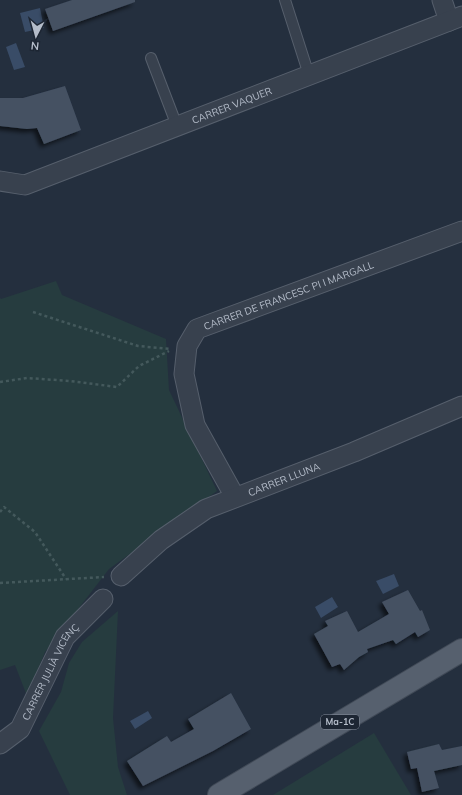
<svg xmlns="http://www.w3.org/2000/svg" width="462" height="795" font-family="Mulish,sans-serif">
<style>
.green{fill:#263c3f}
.water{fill:#394c67}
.building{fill:#455162;filter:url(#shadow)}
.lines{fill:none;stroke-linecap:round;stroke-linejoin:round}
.service-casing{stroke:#565f6c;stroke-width:12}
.minor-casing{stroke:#565f6c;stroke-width:21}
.primary-casing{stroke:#414a57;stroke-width:24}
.path{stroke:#44595c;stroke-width:2.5;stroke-dasharray:3 3;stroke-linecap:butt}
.service{stroke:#38414e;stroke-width:10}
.minor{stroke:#38414e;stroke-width:19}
.primary{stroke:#56606e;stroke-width:22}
.labels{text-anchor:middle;stroke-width:3;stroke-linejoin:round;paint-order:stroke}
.shield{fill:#1d2633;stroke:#878f9c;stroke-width:1}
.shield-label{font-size:9px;font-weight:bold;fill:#b4bcc9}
.street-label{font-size:10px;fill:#b4bcc9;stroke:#1d2633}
</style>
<defs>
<filter id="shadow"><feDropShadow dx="-3.5" dy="3.5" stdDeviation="2" flood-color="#0009"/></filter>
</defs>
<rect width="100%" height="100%" fill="#242f3e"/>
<g class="green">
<polygon points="56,281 62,295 166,339 169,390 217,491 109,569 45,652 27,696 15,665 0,670 0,298 1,299"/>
<polygon points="118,611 113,718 118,767 127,795 70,795 39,731 61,692 69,663 82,642"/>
<polygon points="374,733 411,795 273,795"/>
</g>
<g class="water">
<polygon points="40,8 44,28 25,32 20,13"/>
<polygon points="16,43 25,67 14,70 6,47"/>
<polygon points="394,574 399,586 383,594 376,581"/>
<polygon points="332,597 338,607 321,618 315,607"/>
<polygon points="148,711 152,718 135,729 130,721"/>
</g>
<g class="building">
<polygon points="72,0 135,0 135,2 53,31 45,9"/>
<polygon points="65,86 81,130 44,144 37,128 27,129 0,126 0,98 23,98"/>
<polygon points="408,590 420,611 422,610 430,630 418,637 415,632 396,644 393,640 367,649 368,652 359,657 344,670 340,664 332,667 314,634 328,626 325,621 347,611 358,632 389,614 382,602"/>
<polygon points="231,693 251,729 213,751 143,786 127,761 167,736 171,742 194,729 188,719"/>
<polygon points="439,744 442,750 462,746 462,765 434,771 439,788 422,792 417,768 411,769 407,752"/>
</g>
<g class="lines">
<g class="service-casing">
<g id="service">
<polyline points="285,0 309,75"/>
<polyline points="151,58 177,126"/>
</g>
</g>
<g class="minor-casing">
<g id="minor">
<polyline points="442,0 449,21"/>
<path id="s1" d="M 0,181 L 25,185 L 462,16"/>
<path id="s2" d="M 235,497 L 195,425 L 184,374 L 187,346 L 197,329 L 462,231"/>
<path id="s3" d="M 121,576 L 161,540 L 206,509 L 354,452 L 462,406"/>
<path id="s4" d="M 0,744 L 20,729 L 65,637 L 103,599"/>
</g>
</g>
<g class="primary-casing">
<polyline id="primary" points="219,795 462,650"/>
</g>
<g class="path">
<polyline points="33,312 138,346 170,349"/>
<polyline points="0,382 27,378 70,381 117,387 139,366 169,351"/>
<polyline points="0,512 4,507 35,532 66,579"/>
<polyline points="0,583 104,577"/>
</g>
<use href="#service" class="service"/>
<use href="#minor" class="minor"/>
<use href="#primary" class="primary"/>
</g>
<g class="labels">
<rect class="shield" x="321" y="715" width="38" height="14" rx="3"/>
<g class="shield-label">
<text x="340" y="725">Ma-1C</text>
</g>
<g class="street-label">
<text dy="4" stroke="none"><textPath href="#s1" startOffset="247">CARRER VAQUER</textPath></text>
<text dy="4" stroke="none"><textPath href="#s2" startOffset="280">CARRER DE FRANCESC PI I MARGALL</textPath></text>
<text dy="4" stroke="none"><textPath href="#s3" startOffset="192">CARRER LLUNA</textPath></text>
<text dy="4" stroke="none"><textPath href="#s4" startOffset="90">CARRER JULIÀ VICENÇ</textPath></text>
</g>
</g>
<g transform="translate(36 36) rotate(186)" stroke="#1d2633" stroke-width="3" paint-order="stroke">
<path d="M0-3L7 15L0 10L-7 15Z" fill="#b4bcc9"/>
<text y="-6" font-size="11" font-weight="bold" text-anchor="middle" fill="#b4bcc9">N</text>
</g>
</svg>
